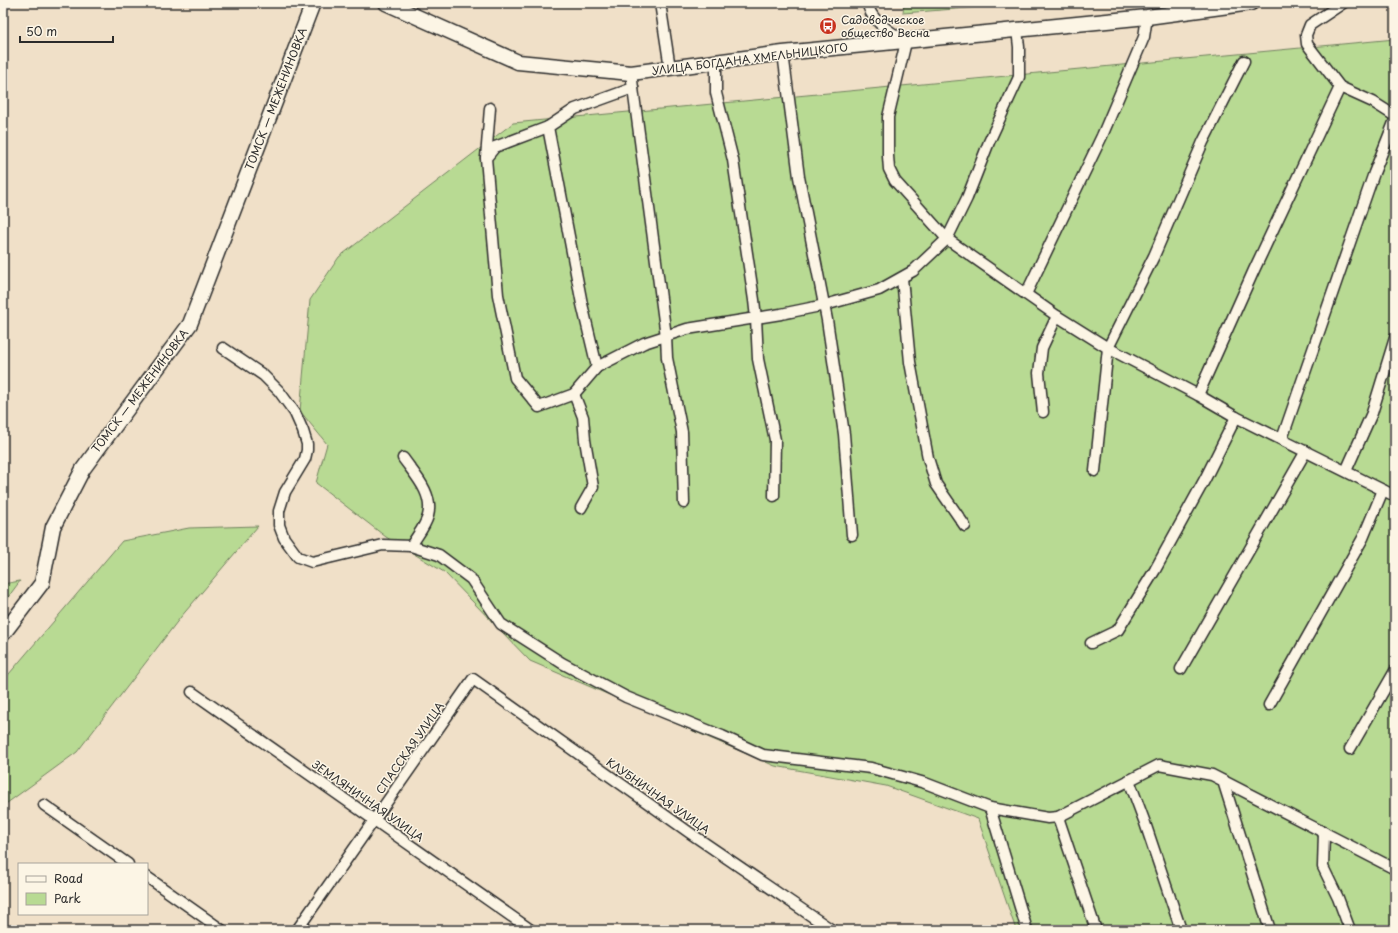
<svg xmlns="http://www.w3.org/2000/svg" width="1398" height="933" font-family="'Playpen Sans',sans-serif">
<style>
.green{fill:#b8da93;stroke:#72825f}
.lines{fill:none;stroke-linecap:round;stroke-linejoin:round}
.street-casing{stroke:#2b2b2b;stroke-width:13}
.secondary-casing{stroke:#2b2b2b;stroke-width:17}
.street{stroke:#fcf5e5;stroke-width:10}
.secondary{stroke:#fcf5e5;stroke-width:14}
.labels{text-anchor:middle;stroke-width:3;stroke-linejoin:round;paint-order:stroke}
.poi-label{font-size:11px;fill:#2b2b2b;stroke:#fcf5e5;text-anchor:start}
.street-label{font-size:11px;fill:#2b2b2b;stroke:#fcf5e5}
</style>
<rect width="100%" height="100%" fill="#f0e0c8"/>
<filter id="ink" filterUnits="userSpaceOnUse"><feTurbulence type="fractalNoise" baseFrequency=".025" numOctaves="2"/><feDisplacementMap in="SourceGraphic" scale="8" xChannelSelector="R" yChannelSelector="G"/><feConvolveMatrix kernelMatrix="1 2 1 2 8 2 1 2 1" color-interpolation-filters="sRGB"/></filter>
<g filter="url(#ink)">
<g class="green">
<polygon points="904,3 1032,3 903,13"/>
<polygon points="1395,39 1395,930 1016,930 978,819 886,786 775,766 530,661 444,572 386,537 316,483 327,444 300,411 310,300 339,257 513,123"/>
<polygon points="258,526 180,618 77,752 3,806 3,681 122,541 189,528"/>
<polygon points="20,581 3,604 3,584"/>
</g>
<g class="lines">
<g class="street-casing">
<g id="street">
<polyline points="660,3 670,68"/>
<path d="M 868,3 C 869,21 893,33 906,42 L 888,117 L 888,156 L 889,169 L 895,181 L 947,239 L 1057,316 L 1108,348 L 1198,395 L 1236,417 L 1395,496"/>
<polyline points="783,53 799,177 827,320 844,434 852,535"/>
<polyline points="716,62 716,93 733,160 754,300 756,318 758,359 775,440 774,496"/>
<polyline points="631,73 666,336 667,358 682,432 684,503"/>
<polyline points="1340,87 1373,102 1395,116"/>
<polyline points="548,127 495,147 486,158 498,295 515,378 539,407 574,394 597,367 644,343 687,329 781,314 825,305 879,290 913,271 947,239 967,198 989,142 1019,77 1019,47 1017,30"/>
<polyline points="486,158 490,108"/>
<polyline points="902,278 910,362 928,458 936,484 965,526"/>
<polyline points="1026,294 1102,136 1144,37 1147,17"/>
<polyline points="223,348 263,375 279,391 295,413 303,431 307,444 307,450 305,459 285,492 279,511 279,525 284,538 298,557 312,562 383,545 411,546 439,555 471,579 501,624 562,663 626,697 722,736 763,755 871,768 925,783 990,808 1027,930"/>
<polyline points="597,367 582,304 548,127 575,109 633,88"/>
<polyline points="574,394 583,417 585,440 593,487 581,508"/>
<polyline points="1198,395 1254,270 1340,87 1307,44 1306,35 1310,25 1343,3"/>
<polyline points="1043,412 1039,373 1042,348 1057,316"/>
<polyline points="1282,439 1374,173 1395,120"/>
<path d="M 403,458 C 415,475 434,494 428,516 C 425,527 416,537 411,546"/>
<polyline points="1095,471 1108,348 1154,256 1203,142 1244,61"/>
<polyline points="1346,471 1372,413 1395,338"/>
<polyline points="1091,643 1118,630 1155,570 1205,479 1236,417"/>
<polyline points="1181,669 1306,451"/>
<polyline points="192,692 531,930"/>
<polyline points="1269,705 1363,538 1383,490"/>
<polyline points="1350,749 1395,671"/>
<polyline points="1129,780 1145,823 1181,930"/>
<polyline points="1223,781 1270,930"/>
<polyline points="44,805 128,864"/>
<polyline points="990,808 1048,818 1058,817 1159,765 1212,775 1395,869"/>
<polyline points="1058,817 1096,930"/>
<polyline points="1324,832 1323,867 1338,898 1350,930"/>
<polyline points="147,877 222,930"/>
<polyline points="297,930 473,679 690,833 832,930"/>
</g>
</g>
<g class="secondary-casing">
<g id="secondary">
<polyline points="386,3 518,62 631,73 783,53 1147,17 1251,3"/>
<polyline points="3,634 42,583 53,527 83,469 190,324 313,3"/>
</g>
</g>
<use href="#street" class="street"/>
<use href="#secondary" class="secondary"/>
</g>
</g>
<defs>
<g id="bus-disc" transform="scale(0.9)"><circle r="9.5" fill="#c8321e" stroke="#fcf5e5"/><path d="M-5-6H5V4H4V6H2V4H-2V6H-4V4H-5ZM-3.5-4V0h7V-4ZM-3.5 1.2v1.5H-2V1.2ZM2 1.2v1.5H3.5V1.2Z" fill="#fff"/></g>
</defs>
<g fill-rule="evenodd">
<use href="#bus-disc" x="828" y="26"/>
</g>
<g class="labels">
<g class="poi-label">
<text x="841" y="24">Садоводческое<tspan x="841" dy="13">общество Весна</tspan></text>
</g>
<g class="street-label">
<text transform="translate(750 59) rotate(-7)" y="4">УЛИЦА БОГДАНА ХМЕЛЬНИЦКОГО</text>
<text transform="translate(276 99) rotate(-69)" y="4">ТОМСК — МЕЖЕНИНОВКА</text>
<text transform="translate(140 391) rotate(-53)" y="4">ТОМСК — МЕЖЕНИНОВКА</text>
<text transform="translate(410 748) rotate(-55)" y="4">СПАССКАЯ УЛИЦА</text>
<text transform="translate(658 796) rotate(35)" y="4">КЛУБНИЧНАЯ УЛИЦА</text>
<text transform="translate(368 801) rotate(35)" y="4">ЗЕМЛЯНИЧНАЯ УЛИЦА</text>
</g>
</g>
<rect width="1398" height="933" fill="none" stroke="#fcf5e5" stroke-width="16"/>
<rect x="8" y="8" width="1382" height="917" fill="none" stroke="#2b2b2b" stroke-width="1.5" filter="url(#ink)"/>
<rect x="18" y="863" width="130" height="52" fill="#fcf5e5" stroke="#a8a49b"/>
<rect x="26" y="876" width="20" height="6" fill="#fcf5e5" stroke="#a8a49b"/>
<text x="54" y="883" font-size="12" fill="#2b2b2b">Road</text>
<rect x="26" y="893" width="20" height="12" fill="#b8da93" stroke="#a8a49b"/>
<text x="54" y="903" font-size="12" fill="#2b2b2b">Park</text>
<path d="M20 36v6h93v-6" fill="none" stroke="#2b2b2b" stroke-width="2"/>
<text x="26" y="36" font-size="12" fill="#2b2b2b" stroke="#fcf5e5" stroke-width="3" paint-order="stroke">50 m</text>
</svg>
